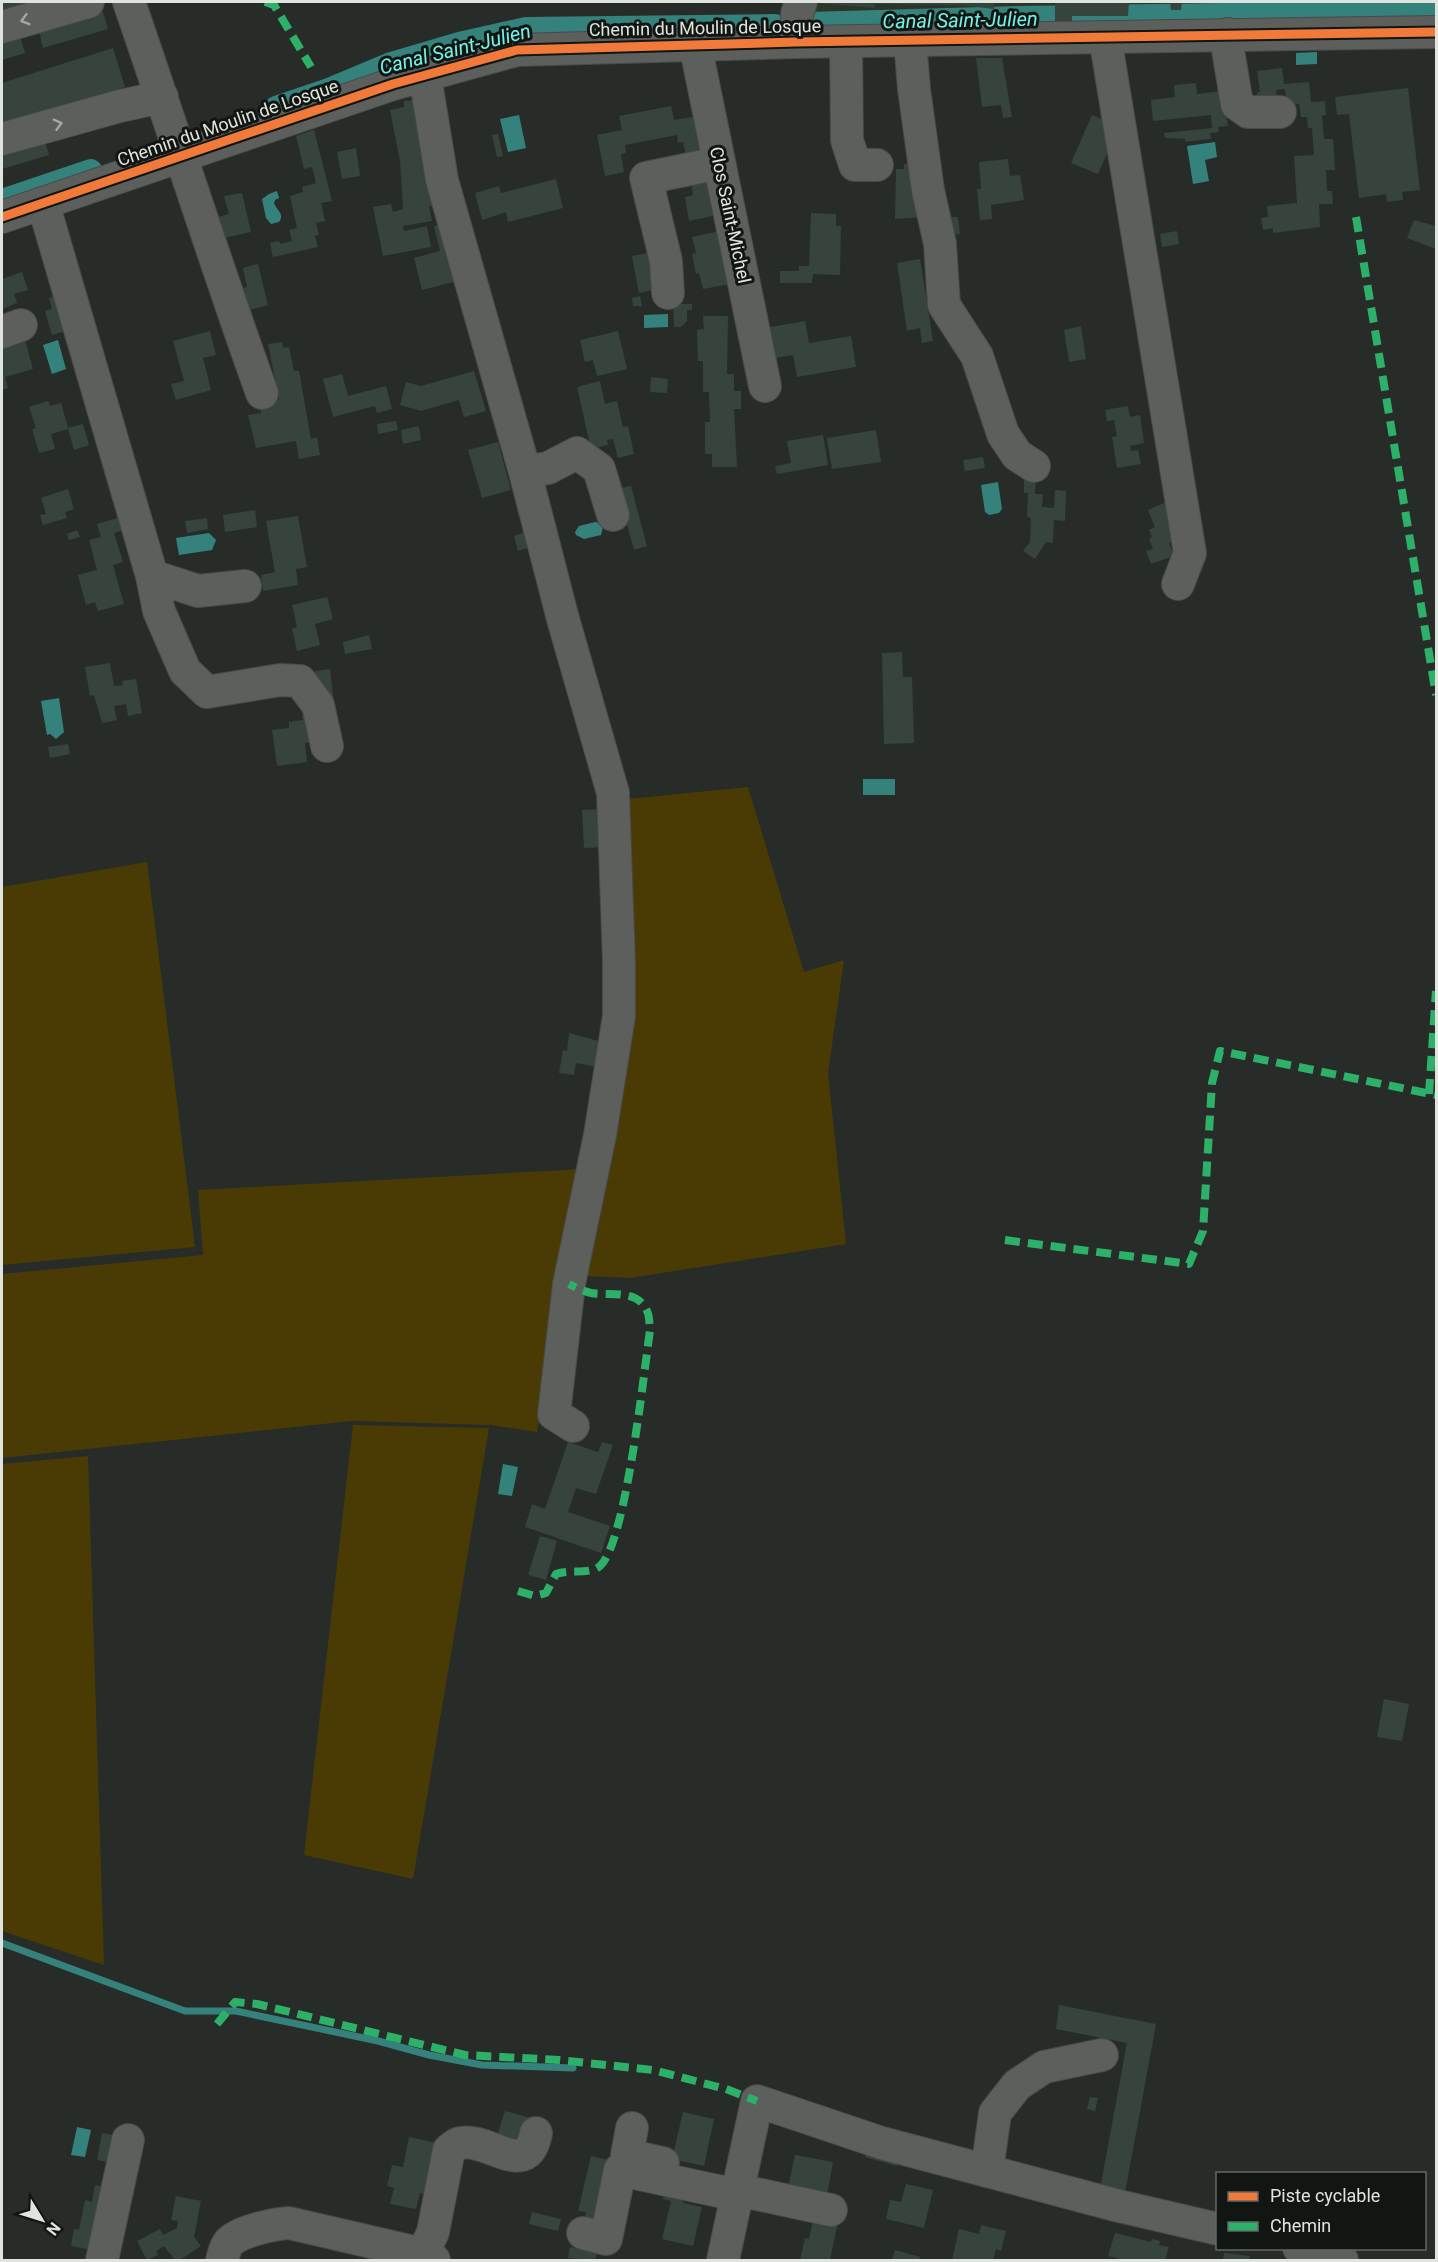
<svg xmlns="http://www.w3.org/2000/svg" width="1438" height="2262" font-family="Roboto,sans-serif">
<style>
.built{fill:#2b3629}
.green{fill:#4a3b05}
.water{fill:#35827d}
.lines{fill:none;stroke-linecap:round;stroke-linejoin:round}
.stream{stroke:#35827d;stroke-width:7}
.canal{stroke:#35827d;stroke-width:22}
.building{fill:#36443d}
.minor-casing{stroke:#474a47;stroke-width:34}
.minor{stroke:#5c5f5b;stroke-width:32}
.quiet{stroke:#2db169;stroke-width:8;stroke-dasharray:15 8;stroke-linecap:butt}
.cycleway-casing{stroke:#121612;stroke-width:13}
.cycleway{stroke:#f17a3a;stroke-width:9}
.oneway{stroke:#a4a8a3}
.labels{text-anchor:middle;stroke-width:6;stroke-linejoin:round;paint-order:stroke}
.street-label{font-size:18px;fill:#dfe4de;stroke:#121612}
.water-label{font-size:20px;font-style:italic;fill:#77f1e8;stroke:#121612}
</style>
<rect width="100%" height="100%" fill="#282c28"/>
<polygon class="built" points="810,2 1436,2 806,14"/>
<g class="green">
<polygon points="748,787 804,972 844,960 828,1073 846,1244 630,1278 585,1276 618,800"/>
<polygon points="147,862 195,1247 2,1265 2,887"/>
<polygon points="583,1169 537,1432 491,1425 352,1421 2,1458 2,1274 203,1255 198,1190"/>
<polygon points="353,1425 489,1428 413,1879 304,1855"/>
<polygon points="88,1456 104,1965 2,1931 2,1464"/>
</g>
<g class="water">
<polygon points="1317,52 1317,64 1296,65 1296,53"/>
<polygon points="519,115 526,148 508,152 500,119"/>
<polygon points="1215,142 1217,157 1205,160 1209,181 1193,184 1187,146"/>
<path d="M 277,191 L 279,198 L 275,200 L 274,203 C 277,211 285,214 279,222 L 271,224 L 266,218 L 262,199 L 269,194 Z"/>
<polygon points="668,314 668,327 644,328 644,315"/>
<polygon points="58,340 66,369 52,374 43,345"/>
<polygon points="998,482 1002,509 999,513 989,515 985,512 981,485"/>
<polygon points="595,522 600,523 603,527 601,535 584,539 576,535 575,532 579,526"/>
<polygon points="209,533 216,540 212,550 179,555 176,538"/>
<polygon points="59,698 64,732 56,739 50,734 47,735 41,701"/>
<rect x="863" y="779" width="32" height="16"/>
<polygon points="503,1464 518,1467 512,1496 498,1494"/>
<polygon points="77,2127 91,2130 85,2157 71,2155"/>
</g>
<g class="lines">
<polyline class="stream" points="2,1943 185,2011 236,2011 378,2041 429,2055 482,2065 573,2068"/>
<g class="canal">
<polyline points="808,23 1020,17 1436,11"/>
<polyline points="276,107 329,89 391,63 459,43 526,28 775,25"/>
<polyline points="2,200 91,170"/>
</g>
</g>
<g class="building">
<polygon points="2,2 42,2 2,16"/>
<polygon points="818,2 994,2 994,9 961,5 875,4 875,8 818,3"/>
<polygon points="1055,2 1129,2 1128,16 1072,16 1072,26 1055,26"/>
<polygon points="1170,2 1182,2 1181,10 1171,10"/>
<polygon points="103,12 108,29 43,48 39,31"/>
<polygon points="20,36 25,53 2,60 2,42"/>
<polygon points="113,48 125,87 2,126 2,83"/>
<polygon points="976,58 1002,58 1012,117 1003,118 1001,105 982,107"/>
<polygon points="1282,68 1284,84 1309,82 1311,102 1325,101 1326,115 1322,116 1324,139 1333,139 1335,170 1326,170 1327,191 1332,191 1333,204 1319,204 1320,227 1273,233 1273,228 1263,230 1261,218 1268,217 1267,206 1297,203 1294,156 1314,155 1312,128 1308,128 1307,117 1301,117 1299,104 1287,106 1285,89 1276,90 1278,103 1258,105 1257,92 1260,92 1257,71"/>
<polygon points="1196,83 1197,94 1222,91 1228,126 1218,127 1219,132 1210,133 1211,139 1185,142 1185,139 1165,138 1164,133 1212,128 1211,115 1153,121 1151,100 1175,97 1174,85"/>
<polygon points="1408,88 1420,190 1402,192 1403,200 1387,202 1386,194 1359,198 1349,114 1337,115 1335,97"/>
<polygon points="418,100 438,205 429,206 432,221 403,226 404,231 427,226 431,247 383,256 373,207 391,204 393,212 403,209 400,161 390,110 404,107 404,101"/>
<polygon points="671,106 674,120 698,116 706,156 687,160 683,142 678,143 677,135 625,145 626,153 621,154 624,172 605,176 597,135 622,130 619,116"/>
<polygon points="1092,115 1111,123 1114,138 1098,174 1071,163"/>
<polygon points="314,130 332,201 321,203 325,221 316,223 319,235 315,236 318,247 273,257 270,243 279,241 280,244 292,241 289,230 297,228 290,196 303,192 302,187 316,183 312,167 304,169 296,136"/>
<polygon points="498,134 503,156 497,157 492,135"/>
<polygon points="44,139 49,155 2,169 2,152"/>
<polygon points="356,148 360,176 342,179 337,152"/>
<polygon points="1008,159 1010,176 1020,175 1024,200 991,205 992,219 980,220 977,189 981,189 979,162"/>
<polygon points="904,164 918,164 913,174 912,197 923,195 926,217 895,219 896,169 904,169"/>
<polygon points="710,178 717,215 689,221 685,197 693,195 691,182"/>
<polygon points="556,179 563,208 508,222 506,212 482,220 475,193 499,186 501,193"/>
<polygon points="242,193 251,232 220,239 215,218 229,214 224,196"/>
<polygon points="811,213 836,214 836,226 841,226 840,275 813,274 812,283 780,283 780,271 799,271 799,266 809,266"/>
<polygon points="958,217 960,234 945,236 943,218"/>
<polygon points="1414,220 1436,226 1436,249 1407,238"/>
<polygon points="446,224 457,281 422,290 414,258 440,251 434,226"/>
<polygon points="720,231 730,284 703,289 699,273 696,274 692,254 696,253 692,237"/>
<polygon points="1177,231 1179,244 1162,247 1160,234"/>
<polygon points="655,252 662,288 639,293 632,256"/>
<polygon points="920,259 933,341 922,343 920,328 907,331 897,263"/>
<polygon points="258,264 268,305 246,311 233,291 247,287 243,268"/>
<polygon points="22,272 28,290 14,294 17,303 2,309 2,279"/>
<polygon points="60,294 65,331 52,335 45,311 52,309 49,298"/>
<polygon points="640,296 642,306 633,306 632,298"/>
<polygon points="673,304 692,304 692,310 687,310 687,321 681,327 674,327"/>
<polygon points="703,316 728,316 727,374 734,374 734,391 741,391 741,409 734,409 737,467 712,467 712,454 705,454 705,422 710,422 709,392 703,392 703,361 698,361 697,330 704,329"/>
<polygon points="805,321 809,343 851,336 856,367 797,377 793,355 770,359 765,328"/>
<polygon points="1081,326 1086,359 1069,362 1064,330"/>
<polygon points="210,331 216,355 203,358 211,390 176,400 171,384 184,381 173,341"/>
<polygon points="618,331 627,369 597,376 593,360 585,362 580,340"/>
<polygon points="25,340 33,369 5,377 8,388 2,390 2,347"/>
<polygon points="282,342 283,348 289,347 294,371 299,371 311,439 317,437 320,455 299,459 296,441 256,448 248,415 261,413 259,403 279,399 268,344"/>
<polygon points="474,371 486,411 464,417 459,400 421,411 400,405 406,382 421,386"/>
<polygon points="342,374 348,396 386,386 392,409 377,413 375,406 333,417 323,379"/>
<polygon points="651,377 668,379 667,393 650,392"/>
<polygon points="600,381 605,404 617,401 623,427 628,426 634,454 618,458 613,439 607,440 608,445 591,449 577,387"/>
<polygon points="48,401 50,406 61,403 68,428 83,424 89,445 74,450 68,429 51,434 55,449 39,453 32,429 36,428 29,407"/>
<polygon points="1128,406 1130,417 1140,415 1144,443 1130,446 1131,451 1138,450 1141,464 1117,468 1112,437 1117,436 1114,420 1107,421 1105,410"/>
<polygon points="396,421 398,430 378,434 377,424"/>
<polygon points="419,426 421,440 403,444 401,430"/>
<polygon points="876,430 881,462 832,469 827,438"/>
<polygon points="823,435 828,465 777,474 775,466 791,463 787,441"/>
<polygon points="498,442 511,490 482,498 468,450"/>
<polygon points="983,457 985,468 965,471 963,460"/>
<polygon points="1024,477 1036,477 1035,494 1043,494 1042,507 1054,508 1055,490 1066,491 1065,521 1054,520 1053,543 1046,542 1035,559 1023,551 1030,542 1031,519 1027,516 1028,493 1024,493"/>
<polygon points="631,486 647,546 634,550 617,489"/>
<polygon points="68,489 74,509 65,512 67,518 43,525 40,515 46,514 41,498"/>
<polygon points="1171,500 1186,536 1169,543 1174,556 1151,564 1146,551 1153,549 1149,539 1152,537 1149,530 1155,527 1148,510"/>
<polygon points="255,510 257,527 225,532 223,515"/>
<polygon points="131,514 134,527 114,533 123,562 113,565 124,604 98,611 95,602 86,605 78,575 97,570 89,540 101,537 97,524"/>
<polygon points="298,516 307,567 296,569 298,585 263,591 261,575 275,572 266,521"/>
<polygon points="207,518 208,529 187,533 185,521"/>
<polygon points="77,530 80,537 69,540 67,534"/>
<polygon points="526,532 531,547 518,551 514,536"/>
<polygon points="327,597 333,619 315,624 320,645 297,651 292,629 297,627 292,605"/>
<polygon points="369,635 372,649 345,654 343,642"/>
<polygon points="902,652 903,677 912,677 914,743 884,744 882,653"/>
<polygon points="110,663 114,686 123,685 122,681 136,679 142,713 128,716 126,704 114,706 117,720 102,723 94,695 90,696 85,667"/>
<polygon points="330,669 335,712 317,690 315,671"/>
<polygon points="314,715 317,742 305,743 307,762 277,766 272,730 289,728 289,722 303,720 302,716"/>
<polygon points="68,744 70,754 50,758 48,747"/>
<polygon points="603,809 604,847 584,848 582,810"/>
<polygon points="569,1033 602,1042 597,1067 576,1063 574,1075 559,1073 563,1050 567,1051"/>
<polygon points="568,1442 598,1452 602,1442 613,1445 596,1494 576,1488 568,1512 610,1526 601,1553 525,1527 532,1504 545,1509"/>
<polygon points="540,1536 557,1541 546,1580 528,1575"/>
<polygon points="1384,1699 1409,1704 1402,1741 1377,1737"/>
<polygon points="1059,2005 1156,2024 1125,2193 1100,2189 1127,2043 1056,2029"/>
<polygon points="1090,2097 1098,2098 1095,2111 1087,2109"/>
<polygon points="505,2111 531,2118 522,2149 495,2142"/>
<polygon points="683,2112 714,2119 704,2166 672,2159"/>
<polygon points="102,2133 114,2135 108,2162 97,2160"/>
<polygon points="409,2137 436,2143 425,2194 420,2193 416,2209 390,2204 394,2188 387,2186 392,2165 403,2167"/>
<polygon points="868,2147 900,2157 897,2166 865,2157"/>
<polygon points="795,2155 833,2162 827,2195 788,2188"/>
<polygon points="591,2156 609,2160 603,2226 584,2221 586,2212 578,2211"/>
<polygon points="906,2184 933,2190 924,2228 886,2219 890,2200 901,2202"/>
<polygon points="95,2185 109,2188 93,2250 71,2246 74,2229 79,2230 85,2200 92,2202"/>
<polygon points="666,2185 685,2190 683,2203 702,2207 693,2246 662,2239 671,2201 663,2199"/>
<polygon points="176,2196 201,2201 194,2237 201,2246 180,2260 175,2260 164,2246 156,2251 158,2255 147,2260 137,2241 160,2229 163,2235 177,2228 178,2221 171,2220"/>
<polygon points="532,2212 561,2219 558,2231 529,2224"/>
<polygon points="813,2221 837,2226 830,2260 800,2260 805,2238 809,2239"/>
<polygon points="981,2225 1006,2231 1001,2251 996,2249 993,2260 952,2260 959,2229 979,2234"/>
<polygon points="1115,2233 1151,2242 1152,2239 1160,2241 1159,2245 1169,2247 1165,2260 1119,2260 1120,2259 1108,2256"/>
<polygon points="570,2247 597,2253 595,2260 568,2258"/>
<polygon points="895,2250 920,2257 919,2260 892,2260"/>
<polygon points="1224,2253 1250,2256 1249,2260 1223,2260"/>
</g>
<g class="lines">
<g class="minor-casing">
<g id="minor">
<path d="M 129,2 C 174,132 215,263 262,393"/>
<polyline points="2,27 88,2"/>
<polyline points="1228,34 1228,50 1237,104 1248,112 1280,112"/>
<polyline points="1105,37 1190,553 1178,584"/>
<polyline points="910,40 914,89 928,190 940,244 944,305 977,356 1003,434 1017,455 1034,466"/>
<polyline points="796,42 797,14 801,2"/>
<polyline points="846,42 847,140 855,165 877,165"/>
<polyline points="695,44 765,386"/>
<polyline points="425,76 442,180 525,472 548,468 577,453 599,469 613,515"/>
<polyline points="2,139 120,106 162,97"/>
<polyline points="43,203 152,576 198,591 245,586"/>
<polyline points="2,217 393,84 517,50 796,42 1436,32"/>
<polyline points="668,293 666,261 646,178 719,163"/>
<polyline points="2,332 21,325"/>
<polyline points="525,472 563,619 613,793 619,963 619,1016 600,1135 569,1284 554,1414 573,1426"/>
<polyline points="152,576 159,611 185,671 207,692 280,680 300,681 318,705 327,746"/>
<polyline points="632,2128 627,2155 663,2163"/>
<polyline points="987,2171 995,2113 1017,2085 1044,2067 1102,2055"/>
<polyline points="738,2190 831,2210"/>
<polyline points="583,2233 606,2239 620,2170 737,2195"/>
<polyline points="1299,2248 1342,2260"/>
<path d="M 423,2254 L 433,2232 L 449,2150 C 453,2147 457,2143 461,2143 C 489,2137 527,2181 536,2133"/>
<polyline points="102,2260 128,2140"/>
<path d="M 222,2260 C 224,2253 226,2243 233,2239 C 246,2230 274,2224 289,2223 L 423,2254 L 434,2260"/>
<polyline points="723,2260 757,2101 882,2143 1119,2206 1218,2229"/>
</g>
</g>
<use href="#minor" class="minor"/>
<g class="quiet">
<polyline points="265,2 274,5 311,67"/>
<polyline points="1356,217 1436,695"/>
<polyline points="1429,1094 1436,991"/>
<polyline points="1005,1240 1189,1264 1203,1231 1212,1083 1220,1051 1436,1095"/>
<path d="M 518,1591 L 535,1596 L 546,1593 L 556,1574 C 570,1569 590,1575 600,1566 C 626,1543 644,1371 650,1330 C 649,1325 650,1316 647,1311 C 638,1289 611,1296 591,1293 C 583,1291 577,1288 569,1284"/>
<polyline points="217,2024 235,2002 257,2004 465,2055 559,2060 653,2070 726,2089 757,2101"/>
</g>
<g class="cycleway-casing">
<polyline id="cycleway" points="2,217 393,84 517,50 796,42 1436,32"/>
</g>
<use href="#cycleway" class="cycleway"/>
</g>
<defs><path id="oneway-chevron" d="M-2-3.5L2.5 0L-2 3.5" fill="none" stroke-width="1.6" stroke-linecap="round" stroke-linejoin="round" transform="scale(1.5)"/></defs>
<g class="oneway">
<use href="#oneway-chevron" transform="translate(25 20) rotate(164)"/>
<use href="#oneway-chevron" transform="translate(58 124) rotate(-15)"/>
</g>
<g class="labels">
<g class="street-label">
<text transform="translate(705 28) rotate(-1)" y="6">Chemin du Moulin de Losque</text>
<text transform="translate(228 123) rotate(-19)" y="6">Chemin du Moulin de Losque</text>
<text transform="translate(730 215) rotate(78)" y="6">Clos Saint-Michel</text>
</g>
<g class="water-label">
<text transform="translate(960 20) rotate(-1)" y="7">Canal Saint-Julien</text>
<text transform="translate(455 49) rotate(-14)" y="7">Canal Saint-Julien</text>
</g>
</g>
<rect width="1438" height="2262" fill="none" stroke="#dfe4de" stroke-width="6"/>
<rect x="1216" y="2172" width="210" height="78" fill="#121612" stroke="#646864" stroke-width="1.5"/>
<rect x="1228" y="2192" width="30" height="9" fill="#f17a3a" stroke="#646864" stroke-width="1.5"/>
<text x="1270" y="2202" font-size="18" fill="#dfe4de">Piste cyclable</text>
<rect x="1228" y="2222" width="30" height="9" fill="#2db169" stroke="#646864" stroke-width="1.5"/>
<text x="1270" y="2232" font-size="18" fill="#dfe4de">Chemin</text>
<g transform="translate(42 2220) rotate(128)" stroke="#121612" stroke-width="4.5" paint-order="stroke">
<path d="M0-4.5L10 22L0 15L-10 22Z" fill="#dfe4de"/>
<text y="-9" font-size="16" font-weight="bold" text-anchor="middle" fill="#dfe4de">N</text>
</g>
</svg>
